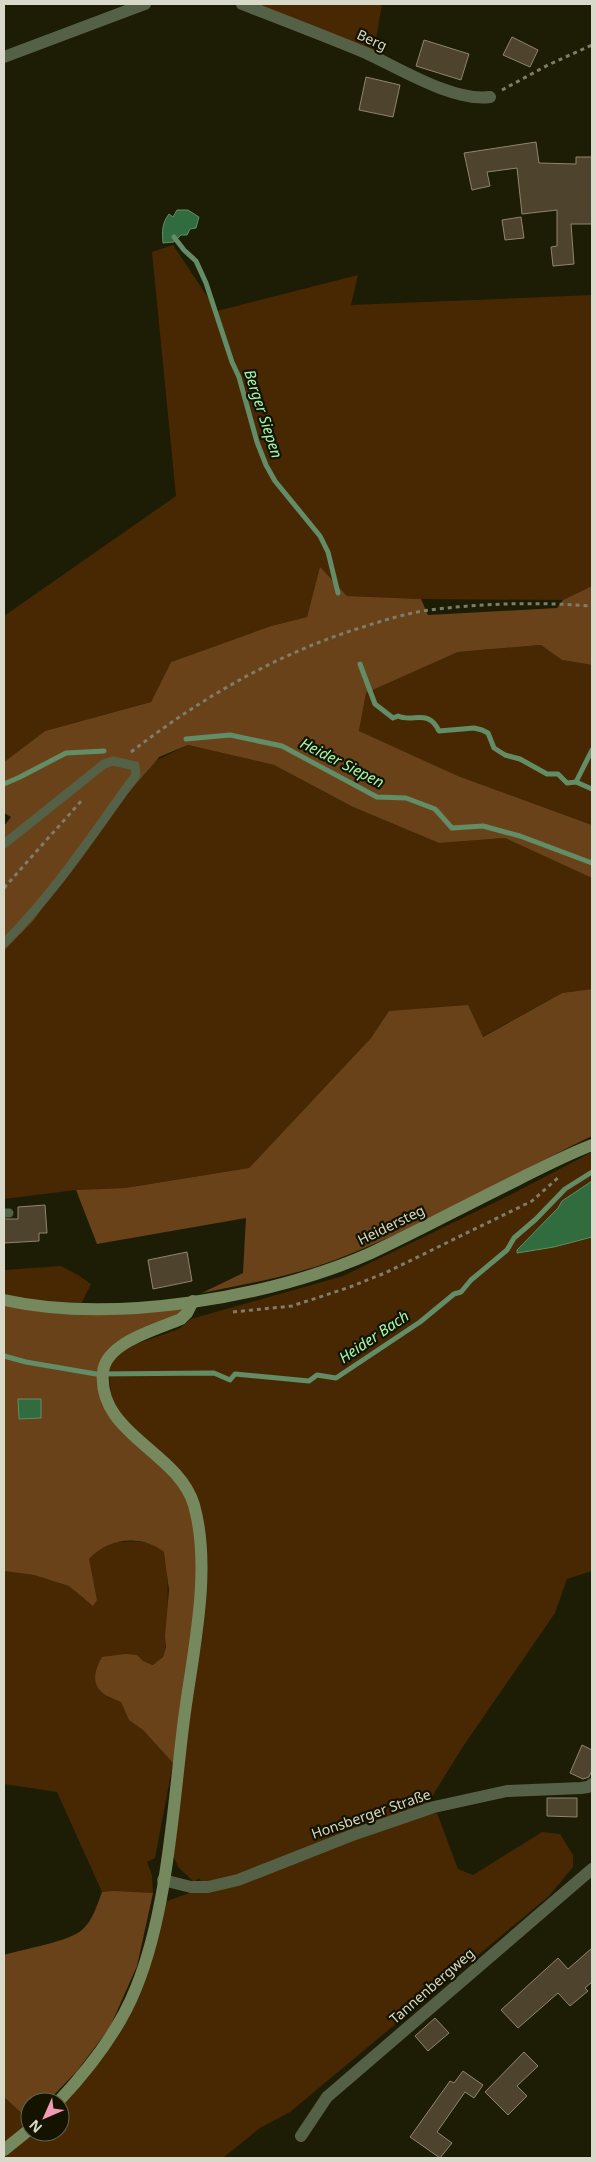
<svg xmlns="http://www.w3.org/2000/svg" width="596" height="2162" font-family="'Noto Sans',sans-serif">
<style>
.green{fill:#472803}
.forest{fill:#6a4219}
.water{fill:#306c3d;stroke:#638d67}
.lines{fill:none;stroke-linecap:round;stroke-linejoin:round}
.stream{stroke:#638d67;stroke-width:5}
.building{fill:#4e432c;stroke:#91856c}
.path{stroke:#7d7d6a;stroke-width:3;stroke-dasharray:4 4;stroke-linecap:butt}
.lane{stroke:#556146;stroke-width:9}
.street{stroke:#556146;stroke-width:12}
.secondary{stroke:#76895e;stroke-width:12}
.labels{text-anchor:middle;stroke-width:4.5;stroke-linejoin:round;paint-order:stroke}
.street-label{font-size:14px;fill:#d9d9ca;stroke:#141300}
.water-label{font-size:15px;font-style:italic;fill:#a3f8b1;stroke:#141300}
</style>
<rect width="100%" height="100%" fill="#1d1c05"/>
<g class="green">
<polygon points="252,4 382,4 374,51"/>
<polygon points="173,245 217,311 358,275 351,305 592,295 592,586 563,600 421,599 347,596 320,568 307,617 271,626 171,662 151,702 45,731 4,762 4,616 176,496 152,252"/>
<polygon points="542,645 562,660 592,665 592,825 458,776 359,731 366,693 458,652"/>
<polygon points="188,745 274,765 353,807 439,843 505,838 592,878 592,989 562,993 482,1037 389,1011 371,1038 249,1168 125,1188 76,1190 4,1199 4,951 34,920 105,821 157,760"/>
<polygon points="592,1152 592,1181 562,1201 558,1208 517,1253 554,1247 592,1237 592,1571 567,1579 555,1613 464,1745 428,1803 244,1873 202,1883 199,1878 194,1882 179,1868 171,1852 203,1610 129,1427 112,1403 108,1366 127,1347 179,1329 191,1319 343,1276 512,1194"/>
<polygon points="61,1266 78,1275 91,1284 80,1306 4,1299 4,1270"/>
<path d="M 113,1542 C 128,1542 154,1538 164,1552 C 170,1562 168,1643 164,1654 C 162,1659 158,1662 154,1665 L 143,1661 L 107,1697 L 121,1702 L 129,1720 L 143,1730 L 173,1763 L 155,1858 L 147,1862 L 152,1875 L 153,1893 L 102,1892 L 57,1792 L 4,1784 L 4,1571 L 34,1575 L 70,1586 L 84,1599 L 91,1578 L 89,1559 L 98,1549 Z"/>
<polygon points="437,1813 458,1869 473,1875 542,1832 560,1834 573,1855 573,1867 549,1896 290,2112 260,2128 223,2158 4,2158 4,2152 30,2132 60,2132 60,2103 124,2018 160,1906 170,1900 189,1893 355,1835"/>
<polygon points="4,2097 30,2121 4,2144"/>
</g>
<g class="forest">
<polygon points="320,567 347,596 421,599 428,615 557,608 563,600 592,586 592,665 562,660 541,645 458,652 366,693 359,731 458,776 592,825 592,878 505,838 439,843 353,807 274,765 188,745 159,757 157,760 105,820 34,920 4,951 4,826 11,817 4,813 4,762 45,731 151,702 171,662 271,626 307,617"/>
<path d="M 592,989 L 592,1136 C 507,1177 424,1226 335,1260 C 292,1276 247,1284 202,1293 L 243,1273 L 246,1218 L 97,1244 L 76,1190 L 125,1188 L 249,1168 L 371,1038 L 389,1011 L 468,1005 L 483,1037 L 562,993 Z"/>
<path d="M 4,1300 L 50,1307 L 193,1301 L 187,1313 L 110,1355 L 106,1395 L 191,1497 L 200,1583 L 173,1763 L 143,1730 L 129,1720 L 121,1702 C 96,1694 88,1682 102,1657 L 125,1654 L 137,1655 L 143,1661 L 153,1665 L 163,1657 L 166,1647 L 165,1637 L 169,1590 L 164,1552 C 141,1534 108,1538 89,1559 L 97,1600 L 93,1606 L 69,1586 L 34,1575 L 4,1571 Z"/>
<path d="M 114,1891 L 153,1893 L 137,1966 L 110,2027 L 77,2071 L 47,2102 L 30,2102 L 30,2121 L 4,2097 L 4,1955 C 23,1949 68,1942 82,1930 C 93,1920 97,1905 102,1892 Z"/>
</g>
<g class="water">
<path d="M 177,210 L 188,210 L 199,217 L 196,228 L 190,229 L 187,235 L 181,235 L 174,242 L 163,243 C 162,231 162,223 169,214 L 173,217 Z"/>
<polygon points="592,1181 592,1237 554,1247 517,1253 517,1250 558,1208 562,1201"/>
<polygon points="18,1399 41,1399 41,1418 19,1419"/>
</g>
<g class="lines">
<g class="stream">
<polyline points="174,237 184,250 196,261 206,283 232,362 239,377 257,442 266,465 275,481 320,536 328,552 338,593"/>
<path d="M 360,664 L 375,704 L 393,718 L 398,716 C 413,723 428,708 439,731 L 474,728 L 482,730 L 488,733 L 494,748 L 505,755 L 520,759 L 547,774 L 558,774 L 567,783 L 576,782"/>
<polyline points="186,739 230,735 282,746 377,797 406,798 435,809 452,828 483,826 520,836 592,863"/>
<polyline points="592,750 576,782 592,789"/>
<polyline points="4,784 20,777 66,753 104,751"/>
<polyline points="4,1356 26,1362 96,1374 214,1373 230,1380 235,1374 309,1381 317,1375 336,1378 420,1322 454,1294 461,1292 471,1280 507,1250 514,1238 536,1219 565,1189 592,1172"/>
</g>
</g>
<g class="building">
<polygon points="512,37 538,50 530,67 503,55"/>
<polygon points="424,40 469,54 461,80 416,66"/>
<polygon points="366,77 400,85 393,117 359,110"/>
<polygon points="536,142 539,163 576,164 576,157 592,157 592,224 571,224 574,264 553,266 551,247 557,246 557,210 522,214 517,168 487,172 490,186 472,190 464,153"/>
<polygon points="521,217 524,238 505,240 502,220"/>
<polygon points="45,1205 47,1233 39,1233 39,1241 4,1243 4,1219 18,1219 18,1207"/>
<polygon points="187,1252 192,1281 153,1289 148,1260"/>
<polygon points="582,1745 592,1750 592,1770 589,1777 583,1779 570,1773"/>
<polygon points="547,1798 577,1798 577,1817 547,1816"/>
<polygon points="592,1948 592,1982 585,1988 588,1991 570,2006 558,1993 518,2028 501,2010 558,1958 568,1969"/>
<polygon points="435,2018 449,2033 428,2051 415,2036"/>
<polygon points="524,2052 538,2066 517,2086 527,2096 508,2115 485,2092"/>
<polygon points="463,2071 483,2085 474,2098 465,2092 437,2132 452,2143 440,2158 410,2137 450,2081 454,2083"/>
</g>
<g class="lines">
<g class="path">
<polyline points="502,90 548,65 592,45"/>
<path d="M 131,752 C 201,698 278,653 363,627 C 385,620 407,613 430,610 C 484,603 538,602 592,606"/>
<polyline points="4,888 82,800"/>
<polyline points="233,1312 292,1306 350,1287 385,1273 532,1201 560,1176"/>
</g>
<g class="lane">
<path d="M 4,844 L 104,764 L 113,761 L 135,766 L 136,775 C 93,833 55,893 4,943"/>
<polyline points="4,1213 9,1213"/>
</g>
<g class="street">
<path d="M 242,4 C 283,20 325,36 366,53 C 399,68 453,102 490,97"/>
<polyline points="4,57 145,4"/>
<polyline points="163,1880 191,1887 208,1887 238,1880 355,1834 434,1807 507,1791 581,1788 588,1787 592,1784"/>
<polyline points="301,2136 327,2097 592,1869"/>
</g>
<g class="secondary">
<path d="M 4,1300 C 112,1324 271,1298 371,1253 C 420,1230 468,1204 517,1180 C 541,1168 566,1155 592,1145"/>
<path d="M 58,2102 C 90,2068 119,2031 136,1988 C 167,1912 173,1809 183,1727 C 191,1659 213,1573 194,1505 C 178,1451 97,1434 103,1372 C 106,1342 158,1329 181,1319 L 187,1313 L 193,1301"/>
<polyline points="4,2150 30,2129"/>
</g>
</g>
<g class="labels">
<g class="street-label">
<text transform="translate(372 40) rotate(24)" y="5">Berg</text>
<text transform="translate(391 1225) rotate(-26)" y="5">Heidersteg</text>
<text transform="translate(371 1814) rotate(-19)" y="5">Honsberger Straße</text>
<text transform="translate(432 1986) rotate(-41)" y="5">Tannenbergweg</text>
</g>
<g class="water-label">
<text transform="translate(263 414) rotate(72)" y="5">Berger Siepen</text>
<text transform="translate(342 763) rotate(27)" y="5">Heider Siepen</text>
<text transform="translate(374 1337) rotate(-34)" y="5">Heider Bach</text>
</g>
</g>
<rect width="596" height="2162" fill="none" stroke="#d9d9ca" stroke-width="10"/>
<g transform="translate(45 2117) rotate(225)"><circle r="24" fill="#141300" stroke="#636251"/>
<path d="M0-4L9 19L0 12L-9 19Z" fill="#f09ab4"/>
<text y="-8" font-size="14" font-weight="bold" text-anchor="middle" fill="#d9d9ca">N</text>
</g>
</svg>
